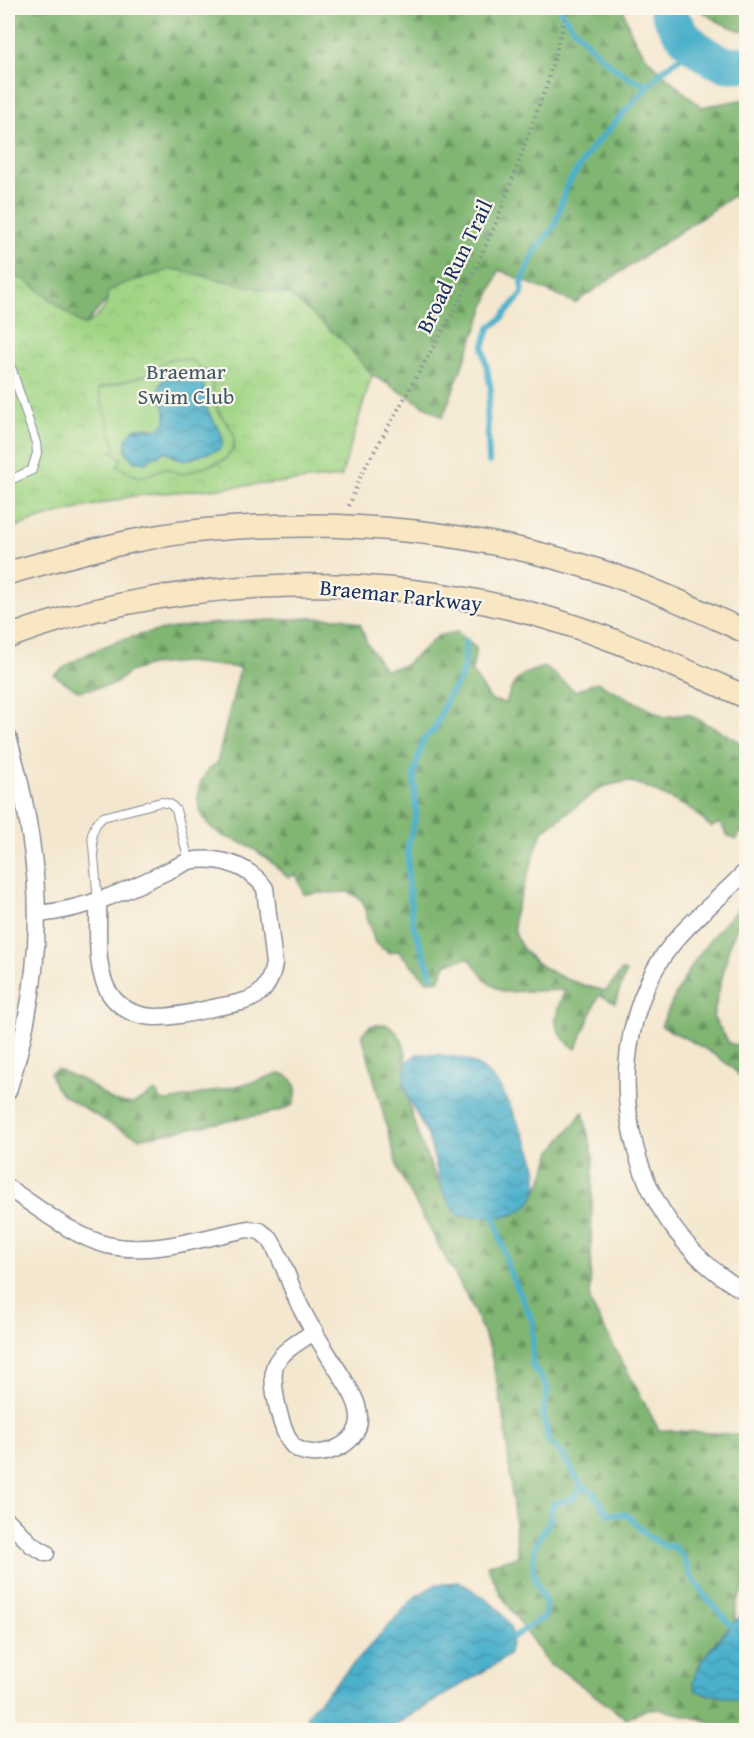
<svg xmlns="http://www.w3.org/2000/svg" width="754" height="1738" font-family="'Gentium Book Plus',serif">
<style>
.forest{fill:url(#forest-firs);stroke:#4e7268;stroke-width:1.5}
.park{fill:url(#park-crowns);stroke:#5e8272;stroke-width:1.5}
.garden{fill:#a1d585;stroke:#5e8272;stroke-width:1.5;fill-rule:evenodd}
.water{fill:url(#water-waves);stroke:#347094;stroke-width:1.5}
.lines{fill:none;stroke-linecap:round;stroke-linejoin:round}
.stream{stroke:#4cb0cb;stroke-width:6}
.river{stroke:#4cb0cb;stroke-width:36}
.lane-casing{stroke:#888b96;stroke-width:10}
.street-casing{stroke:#888b96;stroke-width:19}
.secondary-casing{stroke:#888b96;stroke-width:25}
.path{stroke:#888b96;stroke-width:4;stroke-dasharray:1.5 4.5;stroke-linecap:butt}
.lane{stroke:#fff;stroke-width:8}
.street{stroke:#fff;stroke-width:16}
.secondary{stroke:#f9e7c3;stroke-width:22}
.labels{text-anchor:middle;stroke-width:4.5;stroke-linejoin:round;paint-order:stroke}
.street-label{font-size:22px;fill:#1b2f5e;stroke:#fbf7ec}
.park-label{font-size:22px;fill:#3c5868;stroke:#fbf7ec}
</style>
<defs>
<pattern id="forest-firs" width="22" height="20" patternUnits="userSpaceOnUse" patternTransform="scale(1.5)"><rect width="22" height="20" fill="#80b672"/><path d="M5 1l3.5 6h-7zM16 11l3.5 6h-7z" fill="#689461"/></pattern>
<pattern id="park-crowns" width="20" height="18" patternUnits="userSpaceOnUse" patternTransform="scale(1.5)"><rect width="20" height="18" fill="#a1d585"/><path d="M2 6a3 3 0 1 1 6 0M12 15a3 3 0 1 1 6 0" fill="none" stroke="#8ab775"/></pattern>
<pattern id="water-waves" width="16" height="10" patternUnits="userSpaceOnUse" patternTransform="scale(1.5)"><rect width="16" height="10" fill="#4cb0cb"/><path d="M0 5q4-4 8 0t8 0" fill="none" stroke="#3e90a8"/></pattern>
</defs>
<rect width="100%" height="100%" fill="#fbf7ec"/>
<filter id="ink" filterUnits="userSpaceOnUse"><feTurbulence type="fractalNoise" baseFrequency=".0167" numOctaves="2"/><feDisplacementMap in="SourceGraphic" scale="12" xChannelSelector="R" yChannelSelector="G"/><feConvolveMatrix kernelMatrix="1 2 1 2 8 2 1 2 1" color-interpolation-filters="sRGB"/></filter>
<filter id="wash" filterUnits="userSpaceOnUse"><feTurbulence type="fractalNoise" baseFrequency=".008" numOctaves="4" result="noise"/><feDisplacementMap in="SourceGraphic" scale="24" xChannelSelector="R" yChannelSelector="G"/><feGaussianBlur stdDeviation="1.35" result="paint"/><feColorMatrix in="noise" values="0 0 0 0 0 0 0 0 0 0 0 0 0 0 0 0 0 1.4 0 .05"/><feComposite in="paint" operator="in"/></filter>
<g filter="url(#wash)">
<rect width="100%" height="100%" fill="#f4e7cf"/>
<g class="forest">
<path d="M 8,8 L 623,8 C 634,58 665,74 701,107 L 746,99 L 746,187 L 575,303 L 499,270 L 443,417 L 372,375 L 291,296 L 120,285 L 84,326 L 24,280 L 8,277 Z"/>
<path d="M 699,8 L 746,8 L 746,32 C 729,27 712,21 699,8 Z"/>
<path d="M 310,618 L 343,618 L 360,624 L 367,643 L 385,670 L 405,665 L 438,636 L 457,632 L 476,648 L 472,672 L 491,700 L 506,703 C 514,678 518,674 545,667 L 575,691 L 597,682 L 664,717 L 688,714 L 746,745 L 746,825 L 736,840 L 728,836 L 720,823 L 711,827 L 691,809 L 644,786 L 628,781 L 602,787 L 542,832 L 514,916 C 510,963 567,982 606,991 L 621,971 L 626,972 L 615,1003 L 599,995 L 576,1049 C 548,1030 554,1016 565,990 L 503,992 L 487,982 L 469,958 L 447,963 L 439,980 L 427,981 L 398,951 L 389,953 L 375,943 L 362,900 L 349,892 L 304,894 L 296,874 L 288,878 C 275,864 261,852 244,844 C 236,840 226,838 218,833 C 192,814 191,781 217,763 L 240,668 L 186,662 L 150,665 L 129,672 L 113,685 L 78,691 L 54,675 C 124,619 226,624 310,618 Z"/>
<path d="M 746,901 L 746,920 L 738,925 L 730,943 L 713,1017 L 729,1043 L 746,1048 L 746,1086 C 735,1060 686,1039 661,1026 C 683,975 705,939 746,901 Z"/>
<path d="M 386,1024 C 395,1030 400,1035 404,1045 C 409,1057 403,1069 405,1082 C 411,1128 433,1177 459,1216 L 513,1215 L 529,1203 L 540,1185 L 552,1151 L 583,1112 L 593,1156 L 590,1302 L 659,1430 L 746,1435 L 746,1571 L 744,1590 L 736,1604 L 735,1623 L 718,1638 L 698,1667 L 718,1696 L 734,1696 L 746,1703 L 746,1730 L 658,1709 L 647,1709 L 626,1719 L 562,1671 L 549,1665 L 501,1595 L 487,1565 L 518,1556 L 505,1423 L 490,1349 L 471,1304 L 399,1173 L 362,1034 L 370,1026 Z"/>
<path d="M 57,1069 L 86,1082 L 113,1101 L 133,1104 L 156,1091 L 160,1100 L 169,1101 C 198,1095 227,1088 257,1081 C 265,1079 275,1072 283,1074 C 299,1079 298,1093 293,1105 L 280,1111 L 141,1138 L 117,1128 L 64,1096 L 55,1087 L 50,1073 Z"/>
</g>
<path class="park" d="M 173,269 L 291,296 L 343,341 L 372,375 L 341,477 L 133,496 L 53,515 L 8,529 L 8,277 L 24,279 L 84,326 C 99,316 107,311 108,292 L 120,285 Z"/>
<path class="garden" d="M 174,358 L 194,362 L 210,375 L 217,410 L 234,433 L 234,448 L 224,460 L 182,474 L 165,468 C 137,478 145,481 117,466 L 122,459 L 112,451 L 116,450 L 98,389 L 153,373 L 166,361 ZM 164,379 L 203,384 L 207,410 L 220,431 L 176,458 L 165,451 L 149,460 L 125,450 L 126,440 L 145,427 L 158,429 L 166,422 L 167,414 L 159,394 Z"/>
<g class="water">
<path d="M 176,371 C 186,369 195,372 201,380 C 207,389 203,402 208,412 C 214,425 229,435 220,449 L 184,461 L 165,451 L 145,462 L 135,462 L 127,454 L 126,440 L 135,428 L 158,429 L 166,422 C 171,404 142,388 176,371 Z"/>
<path d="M 417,1054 C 437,1054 458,1055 475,1064 C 505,1081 511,1112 526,1139 C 538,1163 548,1200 514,1214 C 503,1219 472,1215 459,1216 L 443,1192 L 428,1136 L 408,1097 L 404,1080 L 406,1063 Z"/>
<path d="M 459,1582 C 481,1595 508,1610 513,1637 L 508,1655 L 498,1663 L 386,1730 L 307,1730 L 307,1714 L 415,1597 L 437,1584 Z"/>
<path d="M 746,1610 L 746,1703 C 730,1694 712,1698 695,1690 L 693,1682 C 703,1651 726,1634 746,1610 Z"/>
</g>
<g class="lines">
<g class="stream">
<path d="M 559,8 C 571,29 624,87 650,83"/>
<polyline points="489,462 487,411 491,390 483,348 489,328 501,319 522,294 522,282 534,253 555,225 567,185 592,148 662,71 695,47"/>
<polyline points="432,976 413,925 408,882 408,845 416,815 414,775 423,740 434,730 449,694 457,685 464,668 466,641"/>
<polyline points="494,1215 510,1272 533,1322 532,1365 548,1388 543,1415 549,1441 563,1455 581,1485 593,1492 608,1514 627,1515 650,1538 668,1547 673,1546 683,1556 689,1573 706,1597 732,1626"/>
<path d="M 513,1637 L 544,1617 C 550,1599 537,1591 534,1574 C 531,1552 535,1543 547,1526 C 551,1521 551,1511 553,1504 L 572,1499 L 583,1487"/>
</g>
<path class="river" d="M 667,8 C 674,30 700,56 723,63 C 729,66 739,64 746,64"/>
</g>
</g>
<g filter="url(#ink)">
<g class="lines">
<g class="lane-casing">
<g id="lane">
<polyline points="8,358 36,443 37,453 32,470 8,481"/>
<polyline points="98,902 92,834 96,824 103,817 161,802 170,804 176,810 189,861"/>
</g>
</g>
<g class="street-casing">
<g id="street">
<path d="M 8,737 C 45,865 48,964 8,1091"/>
<path d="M 746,871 C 715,904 676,930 654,971 C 595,1083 634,1230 746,1292"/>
<path d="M 38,914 C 96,908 137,885 189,861 C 216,856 248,864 265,888 L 274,964 C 272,975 269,985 260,993 C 248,1003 231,1004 217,1007 C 181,1015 135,1030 110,994 C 94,970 99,930 98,903"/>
<path d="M 8,1188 C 38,1207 72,1236 107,1245 C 152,1256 204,1237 248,1229 L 260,1231 L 270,1239 C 284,1261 290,1287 302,1310 C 314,1334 330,1357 344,1380 C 351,1392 359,1404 359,1418 C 360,1446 317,1462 296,1448 C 282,1440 268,1377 276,1363 C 284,1349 302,1340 315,1331"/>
<polyline points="8,1521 32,1545 46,1553"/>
</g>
</g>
<g class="secondary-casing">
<g id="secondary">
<path d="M 8,573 C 72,555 139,536 206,530 C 339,518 473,530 600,571 C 651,587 698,610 746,632"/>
<path d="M 8,637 C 160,580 350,570 509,608 C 592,627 669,663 746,697"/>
</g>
</g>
<polyline class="path" points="349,506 362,473 464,293 498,218 547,84 568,8"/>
<use href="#lane" class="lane"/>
<use href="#street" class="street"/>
<use href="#secondary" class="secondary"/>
</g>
</g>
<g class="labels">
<g class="street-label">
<text transform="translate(454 266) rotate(-64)" y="8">Broad Run Trail</text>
<text transform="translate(401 595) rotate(6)" y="8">Braemar Parkway</text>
</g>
<g class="park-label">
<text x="186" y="379">Braemar<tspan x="186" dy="25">Swim Club</tspan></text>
</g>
</g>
<rect width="754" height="1738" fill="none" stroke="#fbf7ec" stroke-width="30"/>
</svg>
